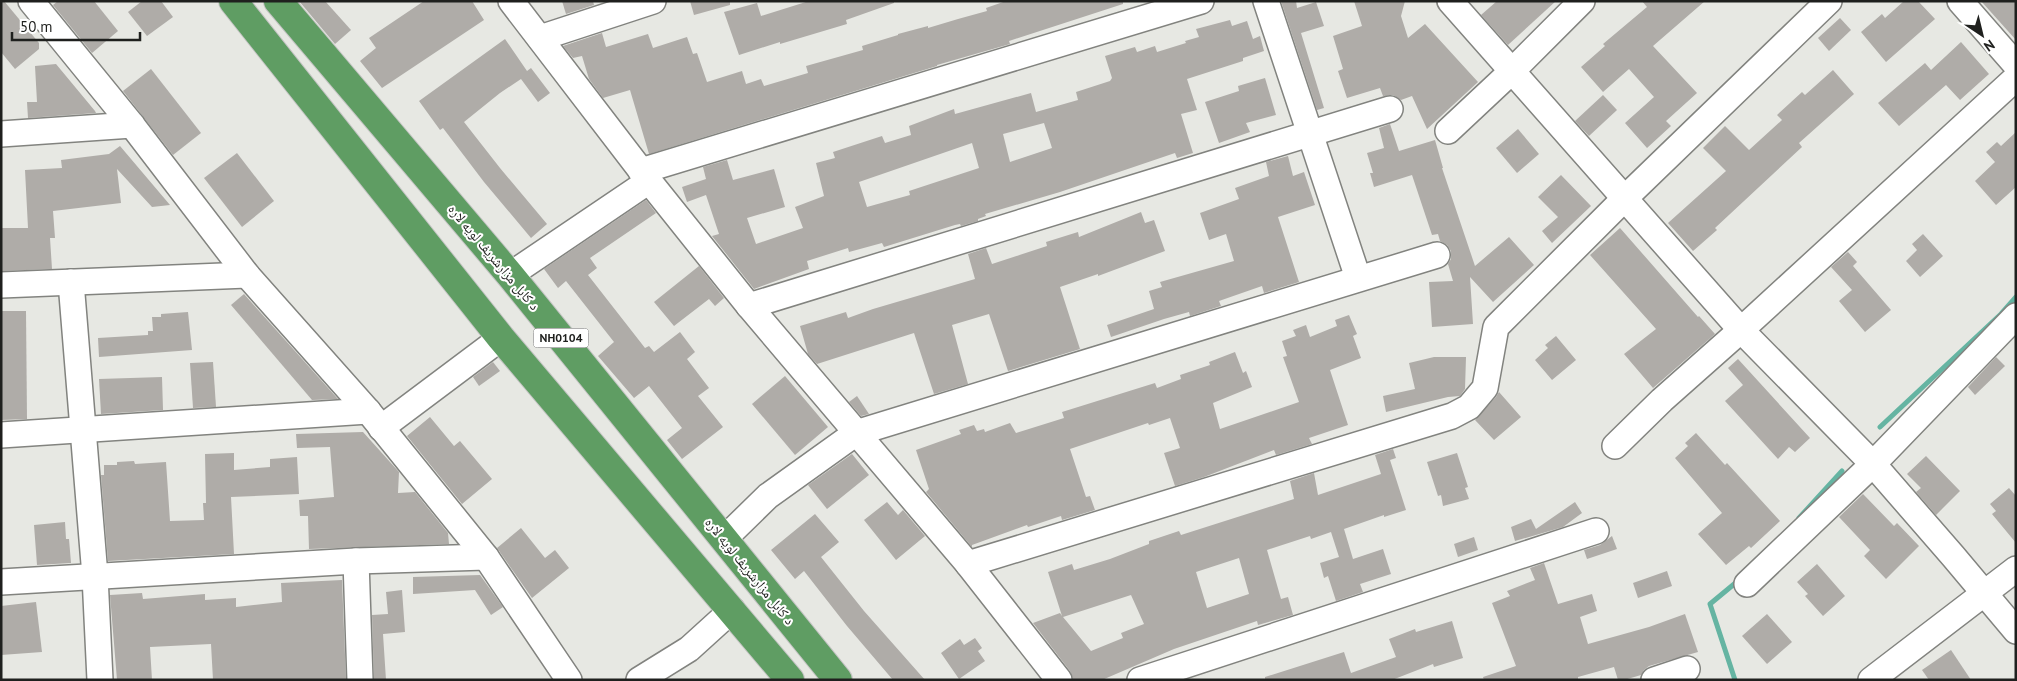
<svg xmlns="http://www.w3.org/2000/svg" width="2017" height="681" font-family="'PT Sans','Noto Naskh Arabic',sans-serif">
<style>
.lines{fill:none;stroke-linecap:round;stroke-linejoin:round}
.stream{stroke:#65b4a2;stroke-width:5}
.building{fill:#afaca8;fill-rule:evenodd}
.minor-casing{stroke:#82837f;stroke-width:28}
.highway-casing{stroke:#c5c5c4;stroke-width:30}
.minor{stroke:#fff;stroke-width:25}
.highway{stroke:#5f9d63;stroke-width:28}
.labels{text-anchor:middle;stroke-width:4;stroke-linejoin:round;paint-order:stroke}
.shield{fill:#fff;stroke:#626362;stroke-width:1}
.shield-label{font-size:12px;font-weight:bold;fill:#1f201e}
.street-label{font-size:14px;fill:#1f201e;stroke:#fff}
</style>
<rect width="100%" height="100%" fill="#e7e8e3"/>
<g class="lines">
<g class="stream">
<polyline points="1880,427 2001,314 2016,297"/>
<polyline points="1799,518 1842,471"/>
<polyline points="1735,680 1710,604 1739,580"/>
</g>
</g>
<g class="building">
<polygon points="1,1 4,1 39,43 39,49 15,69 1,52"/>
<polygon points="58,1 94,1 118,31 92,53 53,5"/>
<polygon points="142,1 161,1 173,17 147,36 128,12"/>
<polygon points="299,1 325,1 351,30 335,44"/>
<polygon points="424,1 472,1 484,20 382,88 360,61 376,48 369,38"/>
<polygon points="562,1 593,1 594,5 566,14"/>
<polygon points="690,1 730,1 730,5 694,15"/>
<polygon points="809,1 894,1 894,3 846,20 847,24 780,44 780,42 739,55 724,12 757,3 761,16"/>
<polygon points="1006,1 1123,1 1123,4 1009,41 1010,44 937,65 937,66 649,154 630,90 603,98 589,79 582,56 573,58 563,46 602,33 606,47 648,34 653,48 687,37 693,54 697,53 707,82 742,71 746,84 761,79 764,86 808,73 806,66 863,50 862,46 898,35 898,34 928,26 928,28 958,19 987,11 986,8"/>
<polygon points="1281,1 1296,1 1297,8 1316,2 1324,26 1301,33 1324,108 1317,110"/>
<polygon points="1354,1 1405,1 1401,16 1408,38 1425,24 1478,82 1427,129 1412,96 1401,100 1393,95 1383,96 1380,88 1347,98 1338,71 1343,69 1333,36 1362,26"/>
<polygon points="1497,1 1556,1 1508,45 1481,15"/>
<polygon points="1642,1 1705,1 1653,46 1697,93 1666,121 1671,126 1647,148 1625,123 1654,97 1629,69 1603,92 1581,67 1605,46 1603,44 1647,7"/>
<polygon points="1904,1 1918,1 1935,19 1886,62 1861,32 1882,14 1885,18"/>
<polygon points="1981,1 2016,1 2016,40"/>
<polygon points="1840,18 1851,30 1829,51 1818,38"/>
<path d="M 1230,20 L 1232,26 L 1247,21 L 1253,39 L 1260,36 L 1264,51 L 1243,58 L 1243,61 L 1187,79 L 1197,110 L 1181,114 L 1193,153 L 1177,158 L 1175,153 L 1060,192 L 985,214 L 986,216 L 978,219 L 978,221 L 961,226 L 960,224 L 955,225 L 884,247 L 882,243 L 849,252 L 848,248 L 807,261 L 809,269 L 754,289 L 712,236 L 719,234 L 706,195 L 687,202 L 682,187 L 706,179 L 703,167 L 727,160 L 733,180 L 774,169 L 785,207 L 747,218 L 756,244 L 803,228 L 795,207 L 824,196 L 816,163 L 835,158 L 833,152 L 882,136 L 885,143 L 911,135 L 909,126 L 954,109 L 955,114 L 1031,93 L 1036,112 L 1078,100 L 1076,92 L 1110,81 L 1112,78 L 1105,56 L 1135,47 L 1137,52 L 1155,46 L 1157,52 L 1186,43 L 1185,41 L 1199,37 L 1196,29 ZM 1044,123 L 1052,148 L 1010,162 L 1003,134 ZM 972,143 L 979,168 L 909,191 L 910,195 L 867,207 L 859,182 Z"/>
<polygon points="505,39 527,71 531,68 550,93 538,102 521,79 500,93 464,122 500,168 547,224 531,238 484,182 443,128 440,130 419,101"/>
<polygon points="1961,42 1989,74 1960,100 1946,85 1899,126 1878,103 1925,63 1931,70"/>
<polygon points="56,64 95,111 96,113 28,118 27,102 37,102 35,66"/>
<polygon points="151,69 201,133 173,155 123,91"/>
<polygon points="1833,70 1854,94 1799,143 1802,147 1715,228 1717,230 1693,251 1668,223 1726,171 1703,148 1725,126 1749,150 1782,120 1777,115 1802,92 1805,95"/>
<polygon points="1265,78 1276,115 1246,123 1250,132 1219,143 1205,102 1239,91 1238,86"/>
<polygon points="1603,95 1617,110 1589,136 1575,121"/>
<polygon points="1390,124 1399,151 1435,140 1443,168 1442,168 1475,266 1509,237 1534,265 1493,302 1470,277 1473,324 1432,327 1429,282 1453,281 1448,264 1451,259 1451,251 1447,245 1440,241 1438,234 1432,235 1412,175 1374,187 1370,173 1373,173 1367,153 1384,148 1379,128"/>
<polygon points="1518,129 1539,154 1517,173 1496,148"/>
<polygon points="2016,132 2016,187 1996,205 1975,181 1995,162 1986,152 1997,142 2001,146"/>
<polygon points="120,146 170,205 152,207 117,169 121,203 53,211 55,238 50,238 52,269 1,271 1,228 28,228 25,170 62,168 61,160 109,154"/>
<polygon points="237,153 274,201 242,227 204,178"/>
<polygon points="1288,156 1293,176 1304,172 1315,205 1278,217 1299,282 1264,293 1262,286 1219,301 1221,306 1190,316 1189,312 1164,319 1111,337 1107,325 1154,309 1149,291 1162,287 1160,282 1234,261 1226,234 1209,240 1200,213 1239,199 1235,188 1269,176 1266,162"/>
<polygon points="1561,175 1591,206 1552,243 1542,231 1558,217 1538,197"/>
<polygon points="646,200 656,213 590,258 597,268 588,275 645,348 649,346 654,352 680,332 695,352 687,359 709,388 698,396 723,427 682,459 667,440 682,428 649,386 634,398 598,356 614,342 566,281 558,288 544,269"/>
<polygon points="1141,212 1145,223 1154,220 1165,251 1098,276 1098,274 1060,287 1080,349 1008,371 989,314 952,325 968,384 934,394 914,333 817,364 808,354 800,326 846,312 848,318 873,309 975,279 968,254 986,248 992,264 1047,246 1046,242 1078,232 1079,237"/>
<polygon points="1620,228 1698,317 1699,316 1715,334 1653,388 1624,354 1656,329 1590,255"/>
<polygon points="1923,234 1943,256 1920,277 1906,261 1917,250 1912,244"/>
<polygon points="1848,252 1857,262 1853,266 1891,310 1865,332 1839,301 1852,290 1831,267"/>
<polygon points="699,266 724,298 715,306 709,299 674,326 654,302"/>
<polygon points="244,294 338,399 312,400 231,305"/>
<polygon points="1,311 26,311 27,419 1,420"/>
<polygon points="188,312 192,350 99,357 98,338 148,335 148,331 153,331 152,317 161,317 161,314"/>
<polygon points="1349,315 1357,334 1353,336 1361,358 1330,370 1348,425 1309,438 1312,444 1276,455 1274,450 1204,477 1175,486 1164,453 1180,448 1170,418 1149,425 1148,423 1070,449 1086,497 1090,496 1095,510 1062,520 1061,516 1028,527 1027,525 972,545 972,547 926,492 929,489 916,450 961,434 959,430 974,425 977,431 984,429 985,432 1010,423 1016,433 1064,418 1062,412 1155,383 1157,388 1181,379 1180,375 1210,365 1209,362 1235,352 1243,373 1246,371 1252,387 1213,403 1220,429 1299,402 1283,357 1287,356 1282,341 1296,336 1293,330 1306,325 1310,337 1337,326 1335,320"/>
<polygon points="1556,336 1576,360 1552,380 1535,360 1548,348 1545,345"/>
<polygon points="1434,357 1466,357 1465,389 1460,396 1448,397 1386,412 1383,396 1415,389 1409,363"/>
<polygon points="1996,357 2005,366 1975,395 1968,387"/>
<polygon points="1738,359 1810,438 1795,452 1789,447 1778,459 1725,401 1743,385 1728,368"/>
<polygon points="213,362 216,407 193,408 190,363"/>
<polygon points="493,362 500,371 479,386 473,377"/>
<polygon points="785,376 828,427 795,455 752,404"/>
<polygon points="162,377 163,410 101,414 99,379"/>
<polygon points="1499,392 1521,417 1494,440 1475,420 1496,397"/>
<polygon points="857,396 869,414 861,416 849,402"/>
<polygon points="430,417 454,446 460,441 492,479 462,504 407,436"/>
<polygon points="363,432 399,472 398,493 415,492 448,533 449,544 309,549 308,516 300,516 299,500 334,497 330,447 297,448 296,434"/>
<polygon points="1696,433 1725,465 1727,463 1780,521 1751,548 1749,546 1726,565 1698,534 1722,513 1675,458 1688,446 1685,443"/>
<path d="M 1393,449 L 1396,458 L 1390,460 L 1406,510 L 1384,517 L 1384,515 L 1344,529 L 1353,559 L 1383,549 L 1391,574 L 1360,584 L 1363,592 L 1336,601 L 1328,576 L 1324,578 L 1320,563 L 1339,557 L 1331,532 L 1311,539 L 1310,536 L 1267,550 L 1281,599 L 1288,597 L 1293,615 L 1258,625 L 1257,621 L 1174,649 L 1102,680 L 1073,680 L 1070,671 L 1033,623 L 1060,613 L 1062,616 L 1048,572 L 1072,564 L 1074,570 L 1110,559 L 1149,544 L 1149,541 L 1179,531 L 1181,535 L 1294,499 L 1290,481 L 1314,473 L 1318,495 L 1381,474 L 1375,455 ZM 1239,558 L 1249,594 L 1207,608 L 1196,572 ZM 1131,595 L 1144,624 L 1121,633 L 1123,638 L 1091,651 L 1063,617 Z"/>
<polygon points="234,453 234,470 270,467 270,459 297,457 299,494 231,497 234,554 108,561 101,475 104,475 104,465 117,465 117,462 134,461 135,464 166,462 170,521 204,520 203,503 206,503 205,454"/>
<polygon points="1457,453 1468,487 1465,488 1469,499 1443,506 1441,495 1438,496 1427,462"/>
<polygon points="852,454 869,475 827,509 808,485"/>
<polygon points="1926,456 1960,491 1936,515 1916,492 1921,488 1907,474"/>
<polygon points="2009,488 2016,496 2016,543 1992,514 1996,511 1990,504"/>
<polygon points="1863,494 1894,526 1897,523 1919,546 1886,579 1864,556 1870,550 1839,517"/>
<polygon points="887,502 898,515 903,510 925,536 896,560 864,520"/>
<polygon points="1575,502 1582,513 1563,527 1515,541 1511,527 1531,519 1536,529"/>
<polygon points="815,514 839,542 821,557 864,611 925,680 893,680 847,626 804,571 795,579 771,550"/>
<polygon points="65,522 66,539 69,539 71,563 37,565 34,525"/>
<polygon points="521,528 545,558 555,550 569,568 532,598 497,548"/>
<polygon points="1612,536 1617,549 1587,559 1584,550 1600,545"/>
<polygon points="1474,537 1478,550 1458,557 1454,544"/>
<polygon points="1544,563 1558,604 1592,594 1597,611 1580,617 1588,644 1649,627 1685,614 1698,652 1649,666 1644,670 1641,675 1624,680 1618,680 1614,667 1578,677 1578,680 1484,680 1483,677 1516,666 1492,603 1510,596 1507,591 1535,580 1530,568"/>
<polygon points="1817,564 1845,596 1823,616 1805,596 1808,594 1797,582"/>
<polygon points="1667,571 1672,586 1638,598 1633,583"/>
<polygon points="480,575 503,607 491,615 475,590 413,594 413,577"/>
<polygon points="342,580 346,680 213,680 211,644 150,647 152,680 117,680 110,595 142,593 143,599 205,594 205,600 236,598 236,607 282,602 281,583"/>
<polygon points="402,590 405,632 383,634 386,680 374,680 372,615 388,614 386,592"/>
<polygon points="36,602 42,652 1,655 1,606"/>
<polygon points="1767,614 1792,642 1767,664 1742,636"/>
<polygon points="1452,621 1463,658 1434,667 1433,664 1392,680 1265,680 1265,677 1344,652 1351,673 1396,657 1389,639 1415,629 1416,632"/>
<polygon points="975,638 982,648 978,651 985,661 959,679 941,653 960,639 964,645"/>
<polygon points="1951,650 1971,680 1929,680 1922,670"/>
</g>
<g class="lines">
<g class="minor-casing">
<g id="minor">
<polyline points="31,1 132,125 247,275 368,411 486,557 569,680"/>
<polyline points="511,1 649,181 749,306 968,564 1059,680"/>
<polyline points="1266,1 1358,278"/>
<polyline points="1450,1 1741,330 1873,464 1953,556 2016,631"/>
<polyline points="1960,1 2016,65"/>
<polyline points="540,38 653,1"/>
<polyline points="1448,131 1511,72 1582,1"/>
<polyline points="1,134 132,125"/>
<polyline points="641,171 1201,1"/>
<polyline points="510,275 649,181"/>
<polyline points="71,282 95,576 100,680"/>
<polyline points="1,285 247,275"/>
<polyline points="749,306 1390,109"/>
<polyline points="381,428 501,338"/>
<polyline points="1,435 368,411"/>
<polyline points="1615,446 1662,400 1741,330 2016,78"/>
<polyline points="724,539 768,496 856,433 1437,255"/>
<polyline points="356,561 360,680"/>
<polyline points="968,564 1452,416 1469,407 1485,388 1496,327 1624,199 1829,1"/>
<polyline points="1,582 356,561 486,557"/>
<polyline points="1747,584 1873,464 2016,316"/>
<polyline points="639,680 689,649 732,610"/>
<polyline points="1140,680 1596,531"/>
<polyline points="1654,680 1687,669"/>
<polyline points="1871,680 2016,569"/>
</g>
</g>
<g class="highway-casing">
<g id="highway">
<polyline points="233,1 501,338 790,680"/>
<polyline points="278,1 510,275 838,680"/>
</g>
</g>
<use href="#minor" class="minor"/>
<use href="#highway" class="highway"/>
</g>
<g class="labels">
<rect class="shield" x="533.5" y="328.5" width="55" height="19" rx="4"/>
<g class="shield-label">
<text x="561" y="342">NH0104</text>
</g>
<g class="street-label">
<text transform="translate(494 257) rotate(50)" y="5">د کابل مزارشریف لویه لاره</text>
<text transform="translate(750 571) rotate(51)" y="5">د کابل مزارشریف لویه لاره</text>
</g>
</g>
<rect width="2017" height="681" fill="none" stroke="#1f201e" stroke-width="5"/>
<g transform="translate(1982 35) rotate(145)" stroke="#ffffff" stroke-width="4" paint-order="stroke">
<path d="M0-4L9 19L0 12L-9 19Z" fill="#1f201e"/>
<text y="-8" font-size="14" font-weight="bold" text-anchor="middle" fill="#1f201e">N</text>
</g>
<path d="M12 32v8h128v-8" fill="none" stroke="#1f201e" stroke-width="2.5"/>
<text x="20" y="32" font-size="15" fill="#1f201e" stroke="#ffffff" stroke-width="4" paint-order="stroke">50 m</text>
</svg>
